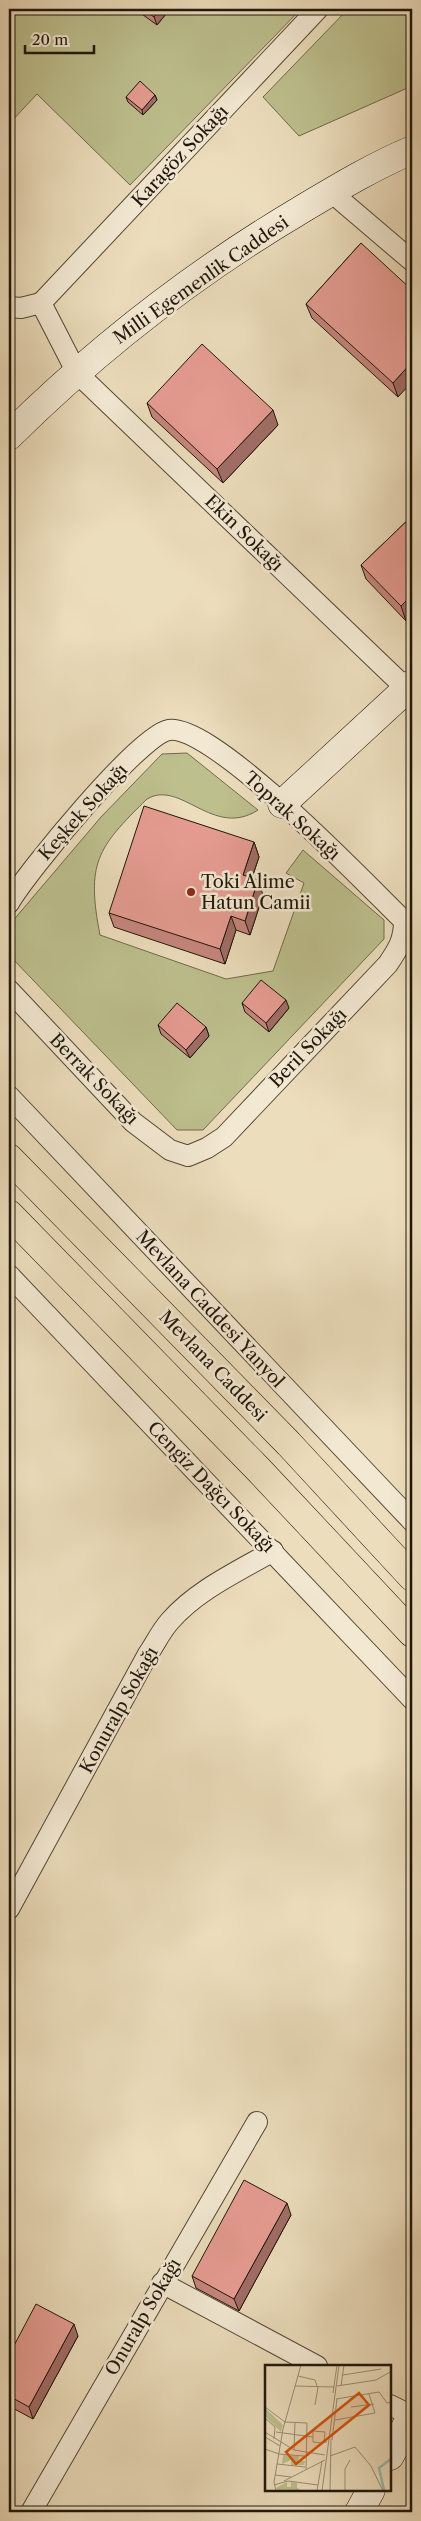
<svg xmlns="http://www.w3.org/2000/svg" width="421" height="2521" font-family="'Libre Caslon Text',serif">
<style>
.green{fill:#bdbf8d;stroke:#6e6a4c}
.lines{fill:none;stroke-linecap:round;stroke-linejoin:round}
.street-casing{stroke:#524837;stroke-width:22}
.secondary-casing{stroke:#1f160b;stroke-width:29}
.primary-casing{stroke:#1f160b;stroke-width:29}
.street{stroke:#f3e9d3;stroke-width:20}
.secondary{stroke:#f3e9d3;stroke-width:28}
.primary{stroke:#ecddbc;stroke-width:28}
.wall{fill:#c6867e;stroke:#1f160b}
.shaded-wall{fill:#a16d66;stroke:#1f160b}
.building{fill:#e69c92;stroke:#1f160b}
.poi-dot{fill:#8f2418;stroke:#f3e9d3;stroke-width:2}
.labels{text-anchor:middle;stroke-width:5;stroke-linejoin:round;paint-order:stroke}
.street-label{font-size:18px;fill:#1f160b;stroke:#f3e9d3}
.poi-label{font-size:18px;fill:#1f160b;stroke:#f3e9d3;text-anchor:start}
.inset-river{fill:none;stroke:#99bcaf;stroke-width:2.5}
.inset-road{fill:none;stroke:#9a8d75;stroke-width:1}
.view{fill:#d4520c;fill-opacity:0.15;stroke:#d4520c;stroke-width:2.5}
.inset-edge{fill:none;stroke:#1f160b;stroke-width:2.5}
</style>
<rect width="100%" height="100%" fill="#ecddbc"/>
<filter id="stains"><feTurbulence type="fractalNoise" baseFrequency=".004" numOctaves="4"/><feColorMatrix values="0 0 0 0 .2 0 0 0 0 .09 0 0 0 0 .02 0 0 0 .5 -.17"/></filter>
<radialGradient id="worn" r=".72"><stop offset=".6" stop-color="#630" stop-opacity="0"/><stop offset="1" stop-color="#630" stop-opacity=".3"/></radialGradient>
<g class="green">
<polygon points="9,9 301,9 130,185 37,94 9,124"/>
<polygon points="348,9 412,9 412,86 299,136 263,97"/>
<path d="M 187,753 L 258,810 C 213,839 181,779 147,799 C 97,848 86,863 100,935 L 226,979 L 273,971 L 304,883 L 286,873 L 303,850 L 384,920 L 384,939 L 203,1130 L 177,1130 L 9,955 L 11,923 L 101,817 L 162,754 Z"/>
</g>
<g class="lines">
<g class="street-casing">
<g id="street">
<polyline points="331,192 412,261"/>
<polyline points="41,303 318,9"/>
<polyline points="9,307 21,308 41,303 77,373 412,694"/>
<path d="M 9,903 C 26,873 140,734 169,730 C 214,724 367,885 404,921 C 404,940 398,949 388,964 L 224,1137 L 207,1148 L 188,1156 L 170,1150 L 133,1122 L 9,990"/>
<polyline points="9,1096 412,1521"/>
<polyline points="9,1275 412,1699"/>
<path d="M 9,1909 L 148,1654 C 155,1644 161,1631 170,1621 C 197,1590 237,1572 273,1551"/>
<polyline points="162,2283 317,2366"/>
<polyline points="390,2405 412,2416"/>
<polyline points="31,2512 257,2122"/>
</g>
</g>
<g class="secondary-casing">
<g id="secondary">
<path d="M 9,436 C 96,350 193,274 299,211 C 336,189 372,167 412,150"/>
<polyline points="282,804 412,684"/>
<polyline points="390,2456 412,2415"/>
<polyline points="359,2512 371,2490"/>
</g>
</g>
<g class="primary-casing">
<g id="primary">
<polyline points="9,1158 289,1444 412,1577"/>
<polyline points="9,1214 258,1469 412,1633"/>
</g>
</g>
<use href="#street" class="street"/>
<use href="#secondary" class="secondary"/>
<use href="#primary" class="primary"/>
</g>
<g class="wall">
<polygon points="135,9 170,9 157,25"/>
<polygon points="155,95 157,100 143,115 128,102 126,97"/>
<polygon points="361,243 398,397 312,318 306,304"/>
<polygon points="147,403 278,425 223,483 152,417"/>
<polygon points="412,516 406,621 366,579 361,565"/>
<polygon points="254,842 259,857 252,878 263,895 250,935 236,930 225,964 114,927 109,913"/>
<polygon points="242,1003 289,1008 269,1032 245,1012"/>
<polygon points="158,1025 206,1027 209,1036 190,1058 161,1034"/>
<polygon points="291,2215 239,2311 196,2288 192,2276"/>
<polygon points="78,2336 33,2419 9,2406 9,2355"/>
</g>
<g class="shaded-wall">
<polygon points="160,9 170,9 157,25 154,17"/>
<polygon points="155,95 157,100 143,115 142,110"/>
<polygon points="412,362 412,382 398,397 393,383"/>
<polygon points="273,410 278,425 223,483 217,469"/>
<polygon points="412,595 412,615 406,621 401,606"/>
<polygon points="254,842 259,857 248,889 243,875"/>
<polygon points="258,880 263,895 250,935 245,921"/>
<polygon points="231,916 236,930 225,964 220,949"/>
<polygon points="286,1000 289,1008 269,1032 266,1023"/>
<polygon points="206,1027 209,1036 190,1058 186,1050"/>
<polygon points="287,2203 291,2215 239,2311 234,2299"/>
<polygon points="74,2324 78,2336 33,2419 29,2407"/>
</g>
<g class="building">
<polygon points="143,9 160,9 154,17"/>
<polygon points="140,81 155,95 142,110 126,97"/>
<polygon points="361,243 412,290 412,362 393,383 306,304"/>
<polygon points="202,344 273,410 217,469 147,403"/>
<polygon points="412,516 412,595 401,606 361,565"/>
<polygon points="144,806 254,842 243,875 258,880 245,921 231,916 220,949 109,913"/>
<polygon points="261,980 286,1000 266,1023 242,1003"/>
<polygon points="177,1003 206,1027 186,1050 158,1025"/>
<polygon points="244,2180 287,2203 234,2299 192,2276"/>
<polygon points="36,2304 74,2324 29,2407 9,2396 9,2355"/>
</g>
<circle class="poi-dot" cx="191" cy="892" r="5"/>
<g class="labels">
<g class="street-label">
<text transform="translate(180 156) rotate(-47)" y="6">Karagöz Sokağı</text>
<text transform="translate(201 280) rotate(-35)" y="6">Milli Egemenlik Caddesi</text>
<text transform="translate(244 533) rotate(44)" y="6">Ekin Sokağı</text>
<text transform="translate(83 812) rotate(-48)" y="6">Keşkek Sokağı</text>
<text transform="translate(292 816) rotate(42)" y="6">Toprak Sokağı</text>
<text transform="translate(308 1048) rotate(-46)" y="6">Beril Sokağı</text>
<text transform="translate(94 1079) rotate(46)" y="6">Berrak Sokağı</text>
<text transform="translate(210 1309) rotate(47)" y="6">Mevlana Caddesi Yanyol</text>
<text transform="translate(213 1366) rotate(46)" y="6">Mevlana Caddesi</text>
<text transform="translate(211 1487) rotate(46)" y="6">Cengiz Dağcı Sokağı</text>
<text transform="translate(119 1710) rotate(-61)" y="6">Konuralp Sokağı</text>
<text transform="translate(143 2317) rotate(-60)" y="6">Onuralp Sokağı</text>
</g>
<g class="poi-label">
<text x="201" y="888">Toki Alime<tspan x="201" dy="21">Hatun Camii</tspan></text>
</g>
</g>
<g transform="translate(265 2365)">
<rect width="126" height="126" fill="#ecddbc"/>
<path d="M 0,43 L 18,60 L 16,67 L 1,52 ZM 18,90 L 34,91 L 33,96 L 40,96 L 39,100 L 26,100 L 26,95 L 17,99 ZM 22,117 L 22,122 L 26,122 L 26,117 L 32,118 L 32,123 L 38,126 L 12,126 L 11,123 Z" fill="#bdbf8d"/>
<path class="inset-river" d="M 119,125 L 114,103 L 127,93"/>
<path class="inset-road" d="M 78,10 L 116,4M 33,11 L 50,15 L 52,21M 30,21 L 69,22M 72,21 L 111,15 L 127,6M 76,21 L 79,0M 68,28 L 72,0M 71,34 L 114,27 L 122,38 L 127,37M 50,40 L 53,22M 0,42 L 20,57 L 42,58 L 41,104M 86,42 L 109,39M 0,53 L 10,62 L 9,74M 70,55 L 110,48 L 104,29M 0,67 L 29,85 L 60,90M 11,67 L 48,72M 0,72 L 15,81M 67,75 L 72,34M 59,77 L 60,67 L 48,66 L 48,77 L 56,78 L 58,77 L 62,77M 0,84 L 14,89 L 39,91M 29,85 L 30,57M 65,91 L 90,82 L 106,101 L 118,126M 12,99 L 40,102M 10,110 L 26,112M 19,116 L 60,95M 9,120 L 23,116 L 53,120M 11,126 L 9,117 L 18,64 L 36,0M 52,126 L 57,96M 57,126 L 74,0M 65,126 L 66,74M 80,126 L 80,104 L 85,95"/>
<path class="view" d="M 94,28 L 104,40 L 31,99 L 21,87 Z"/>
<rect width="126" height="126" class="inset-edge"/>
</g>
<rect width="421" height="2521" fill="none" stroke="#ecddbc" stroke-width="30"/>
<rect x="10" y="10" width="401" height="2501" fill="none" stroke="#1f160b" stroke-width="2.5"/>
<rect x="15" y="15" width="391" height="2491" fill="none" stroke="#1f160b"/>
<path d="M25 45v8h69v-8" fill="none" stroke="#1f160b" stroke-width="2.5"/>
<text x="32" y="45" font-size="15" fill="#1f160b" stroke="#f3e9d3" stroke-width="4" paint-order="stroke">20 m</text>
<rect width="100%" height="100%" filter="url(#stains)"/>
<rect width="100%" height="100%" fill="url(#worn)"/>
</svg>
